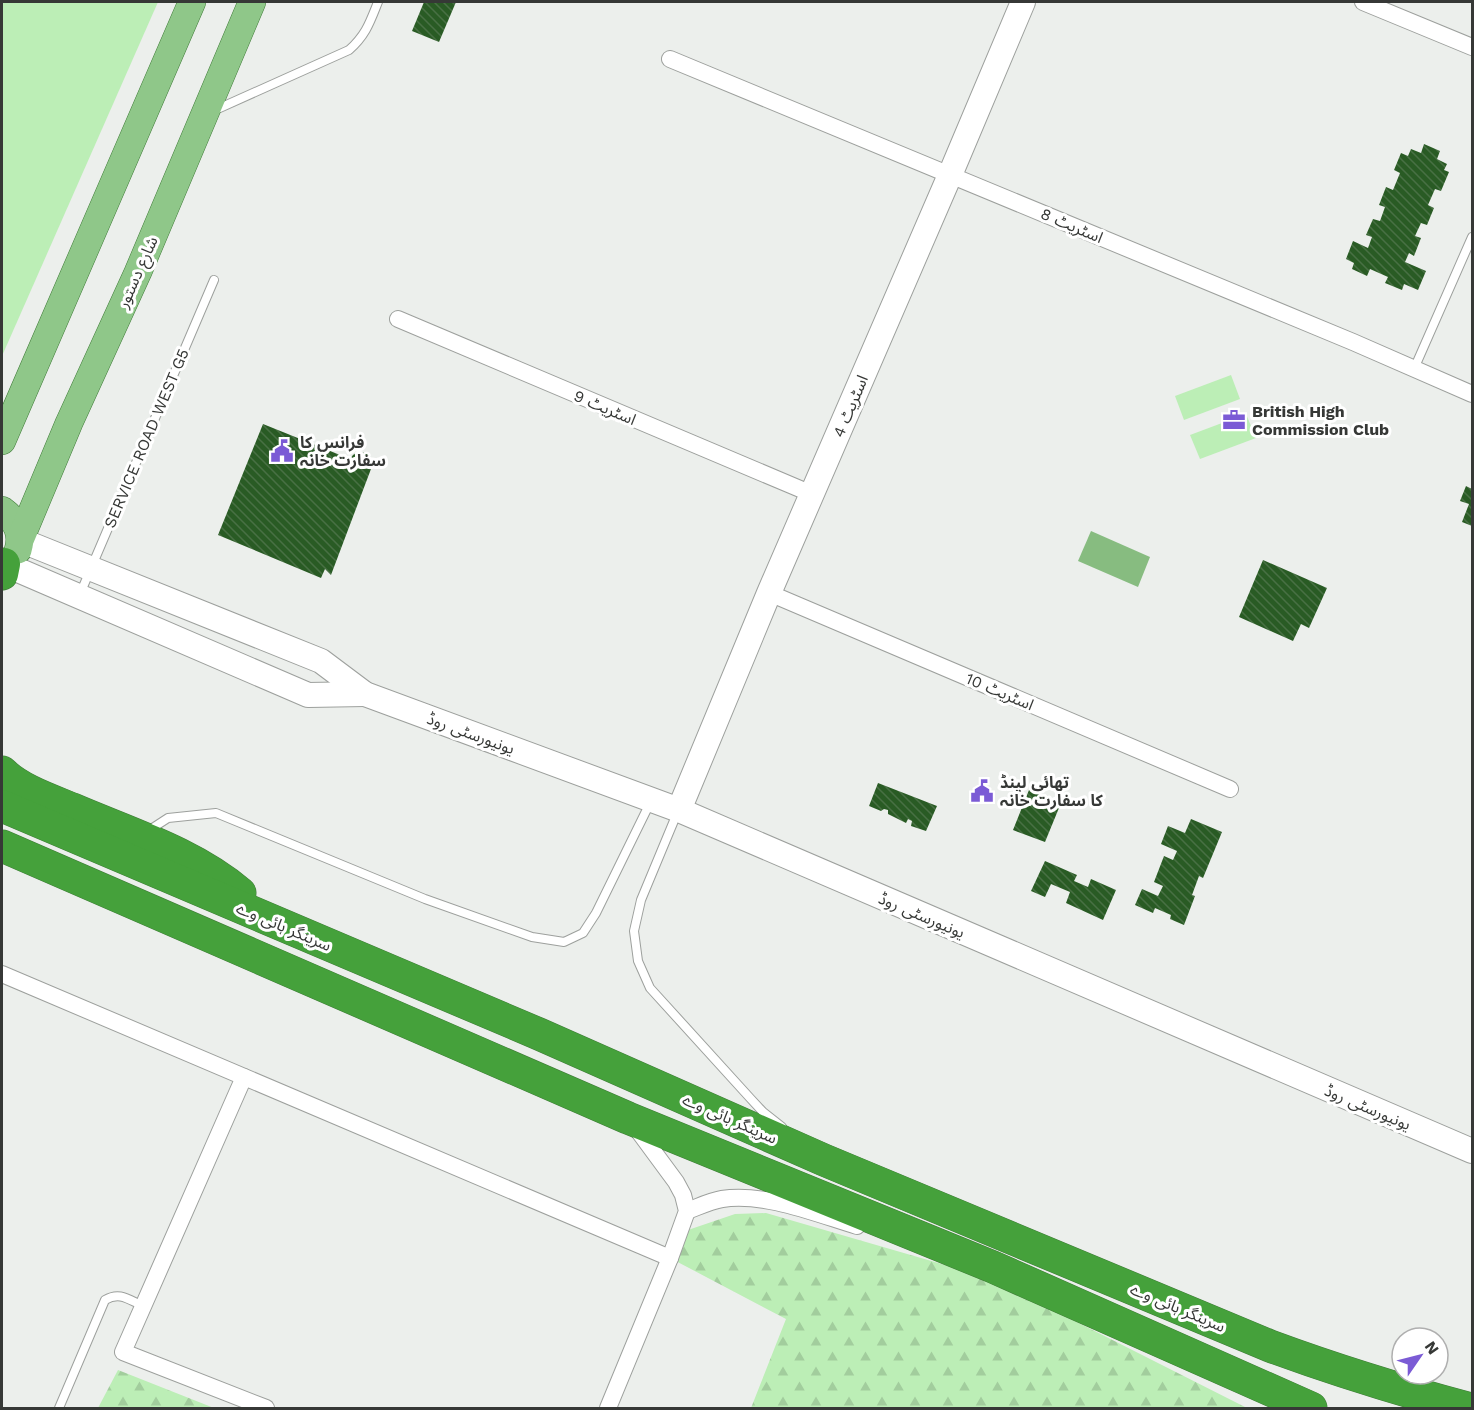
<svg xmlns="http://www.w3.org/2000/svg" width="1474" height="1410" font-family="'Work Sans','Noto Sans Arabic',sans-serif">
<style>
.forest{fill:url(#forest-firs)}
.park{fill:#bceeb6}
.water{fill:#87bc80}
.building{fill:url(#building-back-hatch)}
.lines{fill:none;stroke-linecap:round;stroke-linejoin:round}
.lane-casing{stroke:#9da09d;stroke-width:10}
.street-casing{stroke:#9da09d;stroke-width:18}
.secondary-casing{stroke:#9da09d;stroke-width:26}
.primary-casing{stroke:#407c39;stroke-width:28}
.highway-casing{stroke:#407c39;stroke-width:33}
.lane{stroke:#fff;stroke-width:8}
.street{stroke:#fff;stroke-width:16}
.secondary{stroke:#fff;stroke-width:24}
.primary{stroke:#8fc789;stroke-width:27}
.highway{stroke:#45a13b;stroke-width:32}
.labels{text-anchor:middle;stroke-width:6;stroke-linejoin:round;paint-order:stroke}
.street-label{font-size:16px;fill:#363836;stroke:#fff}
.poi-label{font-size:16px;font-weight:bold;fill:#363836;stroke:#fff;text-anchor:start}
</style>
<defs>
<pattern id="forest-firs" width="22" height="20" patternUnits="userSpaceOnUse" patternTransform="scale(1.5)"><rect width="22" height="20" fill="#bceeb6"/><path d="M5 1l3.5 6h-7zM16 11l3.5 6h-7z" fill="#a2cd9d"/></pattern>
<pattern id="building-back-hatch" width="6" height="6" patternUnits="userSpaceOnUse" patternTransform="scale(1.5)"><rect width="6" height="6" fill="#295b24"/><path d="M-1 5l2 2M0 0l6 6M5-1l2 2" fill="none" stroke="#487044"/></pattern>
</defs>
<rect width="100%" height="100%" fill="#ecefec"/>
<g class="forest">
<polygon points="766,1213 990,1278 1247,1408 751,1408 786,1319 670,1258 688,1230 735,1214"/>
<polygon points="118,1370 214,1408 98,1408"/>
</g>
<g class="park">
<polygon points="2,2 158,2 2,356"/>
<polygon points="1231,375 1240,399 1184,420 1175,396"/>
<polygon points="1246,414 1256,438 1200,459 1190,435"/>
</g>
<polygon class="water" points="1091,531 1150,557 1138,587 1078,561"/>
<g class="building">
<polygon points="424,2 456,2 439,42 412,31"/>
<polygon points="1424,144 1440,151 1437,159 1447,164 1444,170 1449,172 1441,191 1435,189 1428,205 1434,208 1427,225 1421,223 1415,236 1421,238 1414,256 1409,253 1405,262 1426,271 1418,290 1404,284 1402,290 1385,283 1388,277 1370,269 1367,276 1352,269 1354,263 1346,259 1353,241 1368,248 1372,237 1366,235 1373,219 1380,221 1385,207 1379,205 1386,187 1393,190 1400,173 1394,170 1401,153 1408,156 1411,149 1421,153"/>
<polygon points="263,424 350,459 353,455 359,451 367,454 371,457 371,460 369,467 371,469 331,575 325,569 321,578 218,535"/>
<polygon points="1466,486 1472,489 1472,526 1462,522 1469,504 1460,501"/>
<polygon points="1263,560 1327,588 1309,628 1301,624 1293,641 1239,617"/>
<polygon points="878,783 937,806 926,831 911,826 912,821 908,819 906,823 888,814 888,810 884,809 881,811 869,806"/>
<polygon points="1029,790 1061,803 1045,842 1013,830"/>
<polygon points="1191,819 1222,832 1203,878 1199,876 1192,895 1195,896 1184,925 1170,919 1171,915 1155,908 1153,913 1135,905 1142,889 1158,896 1163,886 1154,882 1164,856 1173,860 1177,851 1161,844 1168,826 1185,833"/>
<polygon points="1045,861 1077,875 1074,881 1088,887 1091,879 1116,890 1103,920 1066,903 1070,892 1051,884 1045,897 1031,891"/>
</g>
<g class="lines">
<g class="lane-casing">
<g id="lane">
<path d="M 213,111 L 349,50 C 366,35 370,22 378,2"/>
<polyline points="1414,369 1472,237"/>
<polyline points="80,594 214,280"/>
<polyline points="678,811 641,900 634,931 638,961 650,988 750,1098 763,1112 782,1127"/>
<polyline points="148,831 168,818 216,813 425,899 532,937 564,942 583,933 596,913 650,803"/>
<path d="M 59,1408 L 105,1300 C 120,1291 129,1300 143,1306"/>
</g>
</g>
<g class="street-casing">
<g id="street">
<polyline points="1363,2 1472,47"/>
<polyline points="670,59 1353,342 1472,394"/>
<polyline points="398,319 812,494"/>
<polyline points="769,593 1230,789"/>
<polyline points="2,974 670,1258"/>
<polyline points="244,1077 123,1352 266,1408"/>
<path d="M 687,1211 C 698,1207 710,1201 722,1199 C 763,1192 817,1214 857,1226"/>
<polyline points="608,1408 670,1258 687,1211 683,1195 676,1182 634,1125"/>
</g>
</g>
<g class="secondary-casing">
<g id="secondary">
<polyline points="20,540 321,661 365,694 679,810 1472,1151"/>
<polyline points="4,564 308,695 365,694"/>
<polyline points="679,810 769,593 950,175 1023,2"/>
</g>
</g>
<g class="primary-casing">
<g id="primary">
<polyline points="2,441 192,2"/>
<path d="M 2,510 C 16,520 23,533 18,550"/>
<polyline points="20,540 69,423 138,272 252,2"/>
</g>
</g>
<g class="highway-casing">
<g id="highway">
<polyline points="2,574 4,564"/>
<path d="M 2,772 C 20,790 51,800 75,810 C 131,834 193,853 240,893"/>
<path d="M 2,806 L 539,1034 L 824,1160 L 1270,1346 C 1335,1370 1400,1390 1467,1408"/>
<polyline points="2,846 628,1118 993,1267 1311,1408"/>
</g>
</g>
<use href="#lane" class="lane"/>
<use href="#street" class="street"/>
<use href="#secondary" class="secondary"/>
<use href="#primary" class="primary"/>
<use href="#highway" class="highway"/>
</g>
<defs>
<g id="office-bare" transform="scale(1.8)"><path d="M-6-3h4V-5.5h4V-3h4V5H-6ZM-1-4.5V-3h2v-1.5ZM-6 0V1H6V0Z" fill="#7b5bd5" stroke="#fff" stroke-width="2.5" paint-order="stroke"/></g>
<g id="civic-bare" transform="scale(1.8)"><path d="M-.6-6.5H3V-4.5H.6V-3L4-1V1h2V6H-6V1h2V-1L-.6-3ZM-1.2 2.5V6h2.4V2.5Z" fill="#7b5bd5" stroke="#fff" stroke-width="2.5" paint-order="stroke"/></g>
</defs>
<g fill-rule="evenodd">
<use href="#office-bare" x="1234" y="420"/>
<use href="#civic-bare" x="282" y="451"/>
<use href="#civic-bare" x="982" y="791"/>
</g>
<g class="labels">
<g class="street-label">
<text transform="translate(1072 225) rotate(23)" y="6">اسٹریٹ 8</text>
<text transform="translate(137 272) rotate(-66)" y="6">شارع دستور</text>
<text transform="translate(850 406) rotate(-67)" y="6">اسٹریٹ 4</text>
<text transform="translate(605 407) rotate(23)" y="6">اسٹریٹ 9</text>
<text transform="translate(146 438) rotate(-67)" y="6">SERVICE ROAD WEST G5</text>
<text transform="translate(1000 691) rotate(23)" y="6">اسٹریٹ 10</text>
<text transform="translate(471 733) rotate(20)" y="6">یونیورسٹی روڈ</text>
<text transform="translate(922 915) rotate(23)" y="6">یونیورسٹی روڈ</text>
<text transform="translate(284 926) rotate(23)" y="6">سرینگر ہائی وے</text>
<text transform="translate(1368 1107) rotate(23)" y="6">یونیورسٹی روڈ</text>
<text transform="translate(730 1118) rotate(24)" y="6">سرینگر ہائی وے</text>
<text transform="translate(1178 1307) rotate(23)" y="6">سرینگر ہائی وے</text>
</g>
<g class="poi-label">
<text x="1252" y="417">British High<tspan x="1252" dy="18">Commission Club</tspan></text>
<text x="300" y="448">فرانس کا<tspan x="300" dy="18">سفارت خانہ</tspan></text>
<text x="1000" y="788">تھائی لینڈ<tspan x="1000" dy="18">کا سفارت خانہ</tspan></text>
</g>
</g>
<rect width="1474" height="1410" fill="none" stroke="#363836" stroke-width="6"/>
<g transform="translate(1420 1356) rotate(55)"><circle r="28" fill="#ffffff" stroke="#afafaf" stroke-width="1.5"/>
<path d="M0-4.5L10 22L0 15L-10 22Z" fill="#7b5bd5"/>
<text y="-9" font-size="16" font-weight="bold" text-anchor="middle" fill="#363836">N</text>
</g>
</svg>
